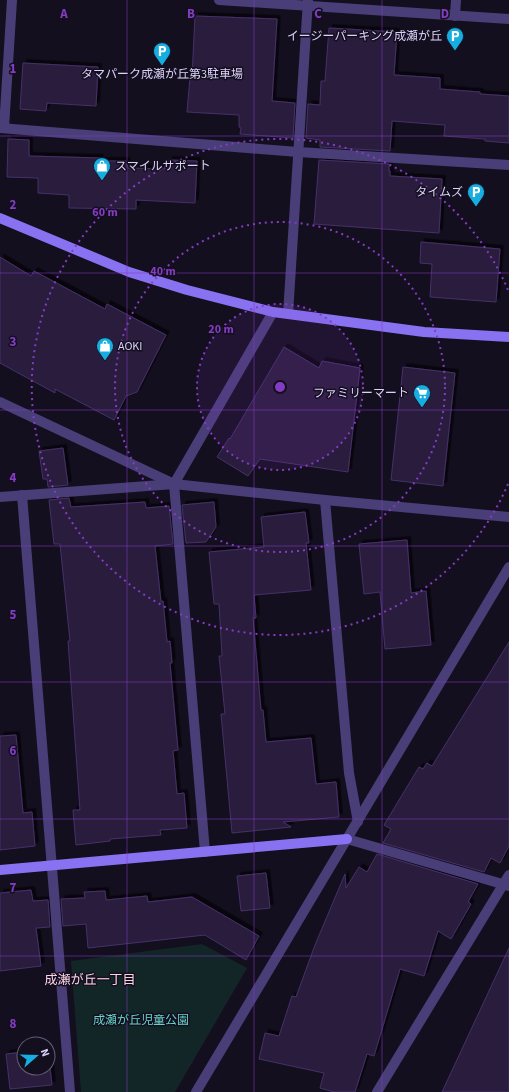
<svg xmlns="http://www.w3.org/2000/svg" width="509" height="1092" font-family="'Source Sans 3','Noto Sans JP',sans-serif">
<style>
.green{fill:#122628}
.building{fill:#291d3e;stroke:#453168;filter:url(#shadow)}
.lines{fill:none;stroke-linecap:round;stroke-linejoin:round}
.street{stroke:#4a3e79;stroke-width:10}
.secondary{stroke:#8972f1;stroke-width:10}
.grid{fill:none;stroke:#853cc5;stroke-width:1;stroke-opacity:0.55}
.ring{fill:none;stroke:#853cc5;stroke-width:2;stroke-dasharray:2 4}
.labels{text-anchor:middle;stroke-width:3;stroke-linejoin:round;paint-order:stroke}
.poi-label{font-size:12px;fill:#ddd1fa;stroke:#140f1f;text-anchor:end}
.park-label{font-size:12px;fill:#65d3c9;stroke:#140f1f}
.neighbourhood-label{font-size:13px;fill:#fbd3e6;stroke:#140f1f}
.grid-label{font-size:13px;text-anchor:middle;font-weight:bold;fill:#853cc5;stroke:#140f1f;stroke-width:3;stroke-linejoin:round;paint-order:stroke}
.centre{fill:#853cc5;stroke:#140f1f;stroke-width:2}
.ring-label{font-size:12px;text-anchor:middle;font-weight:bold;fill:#853cc5;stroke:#140f1f;stroke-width:3;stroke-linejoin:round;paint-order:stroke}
</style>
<defs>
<filter id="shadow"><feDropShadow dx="3.5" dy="-3.5" stdDeviation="0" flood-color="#0009"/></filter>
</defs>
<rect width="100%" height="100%" fill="#140f1f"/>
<polygon class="green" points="202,944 247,968 175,1092 81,1092 71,961"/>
<g class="building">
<polygon points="195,16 277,19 272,101 295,103 293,138 240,134 241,128 239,127 239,115 187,112 190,77 192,77"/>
<polygon points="329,28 397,32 394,75 440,78 440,89 480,92 480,94 509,96 509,143 485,141 485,139 444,136 445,125 392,121 390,151 320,147 320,140 306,138 308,104 320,105 321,81 325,81"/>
<polygon points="23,63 98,67 96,106 47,103 46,111 20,109"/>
<polygon points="8,139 29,140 29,156 100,158 100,161 126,161 128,168 169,169 169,160 197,161 195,203 136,200 136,209 69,208 69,195 38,193 38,178 7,177"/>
<polygon points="319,160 389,164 389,171 390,171 390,176 442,179 439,233 314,224"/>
<polygon points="421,242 500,249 496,302 430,297 432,264 420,263"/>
<polygon points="0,257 31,276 34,271 105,309 107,304 166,335 137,392 126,396 114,420 55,389 55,393 0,363"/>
<polygon points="284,347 319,368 322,361 360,368 348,472 260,459 248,476 217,457 229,438 230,439"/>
<polygon points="403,367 455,373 443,486 391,480"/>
<polygon points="63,448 68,485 48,487 47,479 43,479 39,451"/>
<polygon points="69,498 71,507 145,502 146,508 169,506 173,544 155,546 161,602 163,601 167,642 170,641 172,663 170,663 178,750 173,751 177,794 184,793 187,828 160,830 161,835 110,839 110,841 76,845 73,810 80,810 68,641 70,641 60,544 54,544 49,500"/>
<polygon points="214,502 216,527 206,542 186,543 182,505"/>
<polygon points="305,512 309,543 306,543 311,590 254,595 256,618 253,618 261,710 263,710 266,742 311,738 316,784 336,782 339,817 283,822 291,827 232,833 221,714 225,714 219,656 222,656 219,604 214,604 209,552 264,547 261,517"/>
<polygon points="407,540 411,593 426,591 431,645 385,649 380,592 364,594 359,544"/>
<polygon points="509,642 509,846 500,863 491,858 484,872 383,843 391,829 384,825 419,767 423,769 427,763 432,766"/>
<polygon points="16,735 23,813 32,812 35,846 0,850 0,736"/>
<polygon points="377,854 478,884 468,902 471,904 451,939 438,931 424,976 400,969 374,1056 367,1054 355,1092 334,1092 320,1088 324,1073 259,1059 265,1033 279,1036 292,996 296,997 315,945 345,874 346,888 359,867 367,872"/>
<polygon points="266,873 270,908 241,911 237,876"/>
<polygon points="31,890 33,901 48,900 50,927 36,928 41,966 0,971 0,893"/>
<polygon points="105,891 106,900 147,896 148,902 192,897 259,936 246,960 205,935 88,948 86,924 63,926 61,899 85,898 84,892"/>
<polygon points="509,948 509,1092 442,1092"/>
<polygon points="48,1050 52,1085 10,1089 6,1054 24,1052 24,1068 48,1068"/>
</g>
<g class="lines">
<g class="street">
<polyline points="219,0 509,19"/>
<polyline points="455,16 456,0"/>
<polyline points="0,128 298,152 509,165"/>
<polyline points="4,128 12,0"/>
<polyline points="288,314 308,0"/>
<polyline points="0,402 172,483"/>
<polyline points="22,495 70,1092"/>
<polyline points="0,497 174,484 325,500 509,517"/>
<polyline points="325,500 349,773 358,822"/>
<polyline points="347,839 509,886"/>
<polyline points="205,852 174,484 273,312"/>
<polyline points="196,1092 509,567"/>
<polyline points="377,1092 509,875"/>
</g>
<g class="secondary">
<polyline points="0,218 129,272 187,290 273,312 424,332 509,337"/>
<polyline points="0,870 347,839"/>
</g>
</g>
<path class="grid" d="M 127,0 L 127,1092M 254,0 L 254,1092M 382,0 L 382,1092M 0,136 L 509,136M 0,273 L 509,273M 0,410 L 509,410M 0,546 L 509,546M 0,682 L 509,682M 0,819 L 509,819M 0,956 L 509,956"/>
<circle cx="280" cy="387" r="83" fill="#853cc5" fill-opacity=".12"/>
<g class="ring">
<circle cx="280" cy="387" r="83"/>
<circle cx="280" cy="387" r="165"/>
<path d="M508 484A248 248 0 1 1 508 290"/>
</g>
<defs>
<g id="parking-pin" transform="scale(0.9)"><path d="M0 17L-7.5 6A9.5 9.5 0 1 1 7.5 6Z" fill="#16ade1" stroke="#140f1f"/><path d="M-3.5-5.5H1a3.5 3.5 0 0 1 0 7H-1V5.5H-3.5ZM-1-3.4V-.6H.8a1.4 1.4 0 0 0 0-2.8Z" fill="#fff"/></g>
<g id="shop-pin" transform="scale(0.9)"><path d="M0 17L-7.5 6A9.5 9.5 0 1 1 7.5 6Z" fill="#16ade1" stroke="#140f1f"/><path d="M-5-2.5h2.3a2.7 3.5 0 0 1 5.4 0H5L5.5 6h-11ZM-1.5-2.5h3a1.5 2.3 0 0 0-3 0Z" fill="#fff"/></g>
<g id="supermarket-pin" transform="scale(0.9)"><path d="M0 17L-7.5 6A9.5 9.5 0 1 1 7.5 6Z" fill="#16ade1" stroke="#140f1f"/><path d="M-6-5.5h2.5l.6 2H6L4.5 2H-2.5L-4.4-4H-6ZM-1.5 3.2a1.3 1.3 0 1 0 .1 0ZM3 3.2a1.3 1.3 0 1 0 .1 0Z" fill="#fff"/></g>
</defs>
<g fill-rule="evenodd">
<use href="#parking-pin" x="455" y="36"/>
<use href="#parking-pin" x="162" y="51"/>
<use href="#shop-pin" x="102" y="166"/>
<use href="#parking-pin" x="476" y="192"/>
<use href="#shop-pin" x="105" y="346"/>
<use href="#supermarket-pin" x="422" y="393"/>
</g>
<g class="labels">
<g class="poi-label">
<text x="442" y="40">イージーパーキング成瀬が丘</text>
<text x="162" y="78" text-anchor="middle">タマパーク成瀬が丘第3駐車場</text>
<text x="115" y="170" text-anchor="start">スマイルサポート</text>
<text x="463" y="196">タイムズ</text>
<text x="118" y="350" text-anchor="start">AOKI</text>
<text x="409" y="397">ファミリーマート</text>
</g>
<g class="park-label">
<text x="141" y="1024">成瀬が丘児童公園</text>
</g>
<g class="neighbourhood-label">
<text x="90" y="984">成瀬が丘一丁目</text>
</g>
</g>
<g class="grid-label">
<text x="64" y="18">A</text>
<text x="191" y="18">B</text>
<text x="318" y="18">C</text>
<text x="445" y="18">D</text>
<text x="13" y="73">1</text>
<text x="13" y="209">2</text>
<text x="13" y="346">3</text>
<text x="13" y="482">4</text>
<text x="13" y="619">5</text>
<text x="13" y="755">6</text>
<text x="13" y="892">7</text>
<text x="13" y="1028">8</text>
</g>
<circle cx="280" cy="387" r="6" class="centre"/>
<g class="ring-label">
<text x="105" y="216">60 m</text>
<text x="163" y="275">40 m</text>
<text x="221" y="333">20 m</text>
</g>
<g transform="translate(36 1056) rotate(70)"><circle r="19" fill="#140f1f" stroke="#645d77"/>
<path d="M0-3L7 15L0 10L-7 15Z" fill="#16ade1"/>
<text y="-6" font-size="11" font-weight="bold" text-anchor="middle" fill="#ddd1fa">N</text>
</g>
</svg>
